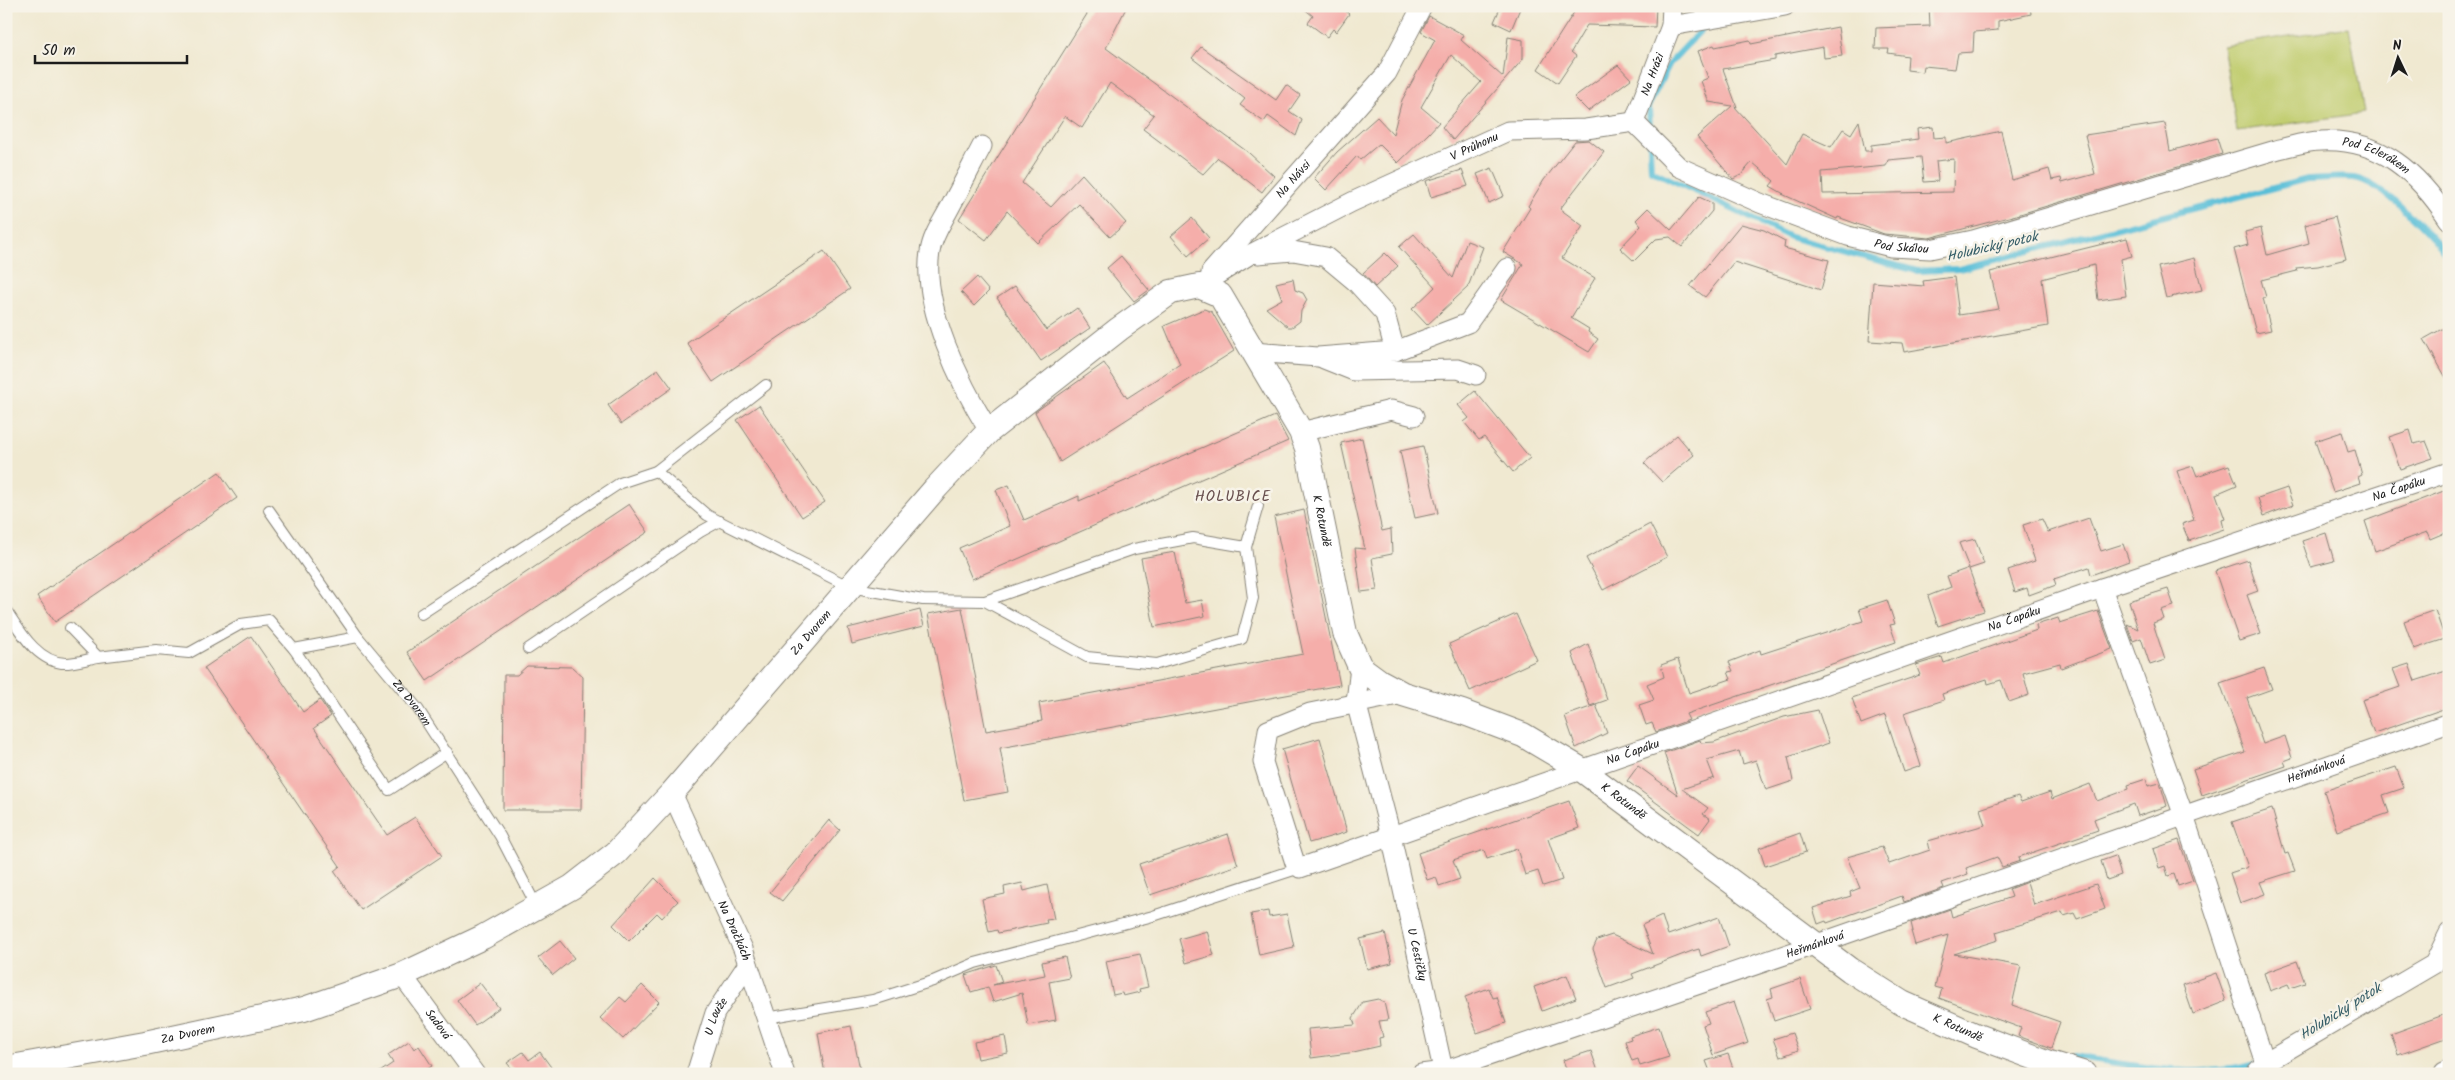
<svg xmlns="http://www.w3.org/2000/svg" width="2455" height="1080" font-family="Kalam,sans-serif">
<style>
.green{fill:#c0cc6d;stroke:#6e7444}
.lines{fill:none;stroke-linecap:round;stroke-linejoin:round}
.stream{stroke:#5abfd8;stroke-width:6}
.building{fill:#f5aeaa;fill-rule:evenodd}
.service-casing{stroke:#868276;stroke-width:12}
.minor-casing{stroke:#868276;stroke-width:21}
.tertiary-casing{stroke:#868276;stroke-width:26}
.service{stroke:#fff;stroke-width:10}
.minor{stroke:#fff;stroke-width:19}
.tertiary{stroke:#fff;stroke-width:24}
.labels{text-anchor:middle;stroke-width:5;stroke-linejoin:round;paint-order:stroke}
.street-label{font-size:12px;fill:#1c1c1c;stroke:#f7f3e8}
.water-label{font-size:14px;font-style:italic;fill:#355d67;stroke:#f7f3e8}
.quarter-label{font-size:15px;letter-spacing:1px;fill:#684f4e;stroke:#f7f3e8}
</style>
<rect width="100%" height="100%" fill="#f7f3e8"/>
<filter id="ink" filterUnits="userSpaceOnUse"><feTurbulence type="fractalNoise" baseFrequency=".02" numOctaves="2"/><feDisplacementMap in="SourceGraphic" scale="10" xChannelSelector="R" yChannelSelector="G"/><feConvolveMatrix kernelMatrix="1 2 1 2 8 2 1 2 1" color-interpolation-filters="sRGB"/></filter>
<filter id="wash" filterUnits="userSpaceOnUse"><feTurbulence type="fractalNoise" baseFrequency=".0096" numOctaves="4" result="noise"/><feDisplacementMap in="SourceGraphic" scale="20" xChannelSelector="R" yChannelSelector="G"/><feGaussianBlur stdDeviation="1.12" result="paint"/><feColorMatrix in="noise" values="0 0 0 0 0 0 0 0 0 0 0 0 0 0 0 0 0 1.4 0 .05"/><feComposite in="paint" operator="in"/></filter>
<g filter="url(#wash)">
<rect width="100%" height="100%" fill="#f0e9d1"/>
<polygon class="green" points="2349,27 2364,113 2237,131 2223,46"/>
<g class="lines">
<g class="stream">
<polyline points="1650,132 1649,105 1670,63 1705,26"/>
<path d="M 1650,144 L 1651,170 L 1790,237 L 1917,271 L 1959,269 L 2308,179 C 2322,179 2339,176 2354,178 C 2383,182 2431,235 2449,258"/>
<path d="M 2065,1060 L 2072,1056 C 2129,1065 2202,1080 2257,1064"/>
</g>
</g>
<g id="blocks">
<g class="building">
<polygon points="1092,6 1127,6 1106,48 1249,153 1274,176 1262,192 1218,158 1203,174 1143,129 1154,115 1110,83 1082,128 1065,116 1022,183 1051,207 1082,174 1126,223 1110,237 1079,204 1038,243 1007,211 986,240 959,219"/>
<polygon points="1301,6 1340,6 1349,14 1336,32 1333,29 1327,37 1308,23 1313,16"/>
<polygon points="1501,6 1521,6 1511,30 1494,22"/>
<polygon points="1578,6 1656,6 1655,27 1587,25 1571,52 1576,56 1558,83 1538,69"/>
<polygon points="1929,6 2030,6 2031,14 1998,21 1998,30 1974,32 1973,52 1958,53 1955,69 1924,66 1923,72 1907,70 1908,56 1888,53 1889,49 1875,49 1876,28 1930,26"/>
<polygon points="1429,16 1464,35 1461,40 1503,77 1508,37 1523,40 1523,59 1453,140 1442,127 1481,82 1451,55 1421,107 1439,122 1429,133 1398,163 1379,144 1360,160 1357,156 1326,190 1314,178 1337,152 1377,117 1393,134 1402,100 1435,40 1421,32"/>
<path d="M 1838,27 L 1842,56 L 1824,58 L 1823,47 L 1775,56 L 1775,60 L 1723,69 L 1737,107 L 1734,106 L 1787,164 L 1802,134 L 1831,147 L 1843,129 L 1851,134 L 1859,121 L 1865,151 L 1871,151 L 1871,145 L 1918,139 L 1917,129 L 1933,127 L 1934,138 L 1946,137 L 1946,143 L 2001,131 L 2012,180 L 2049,169 L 2052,180 L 2061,178 L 2062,183 L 2095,174 L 2085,135 L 2165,123 L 2170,151 L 2217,138 L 2222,154 L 2020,214 L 1929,238 L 1884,234 L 1838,217 L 1837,219 L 1782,194 L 1784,194 L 1770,186 L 1774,181 L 1752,162 L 1741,175 L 1733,179 L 1697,137 L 1732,106 L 1709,102 L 1701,81 L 1708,78 L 1698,51 L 1714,45 L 1715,47 L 1750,40 L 1751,44 ZM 1921,157 L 1924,182 L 1938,181 L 1936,161 L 1954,159 L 1953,192 L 1823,194 L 1822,172 L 1886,166 L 1888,160 Z"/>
<polygon points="1201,47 1276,100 1286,85 1300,95 1289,111 1302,120 1296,136 1268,116 1264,122 1240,105 1245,99 1192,58"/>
<polygon points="1618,65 1631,79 1588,111 1574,97"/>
<polygon points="1589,140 1604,152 1560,209 1583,226 1562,258 1595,278 1571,318 1589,329 1588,332 1598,339 1589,352 1501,300 1523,264 1503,252 1530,208 1528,206 1544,180 1575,141"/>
<polygon points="1492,168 1504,196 1489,203 1477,174"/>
<polygon points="1462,170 1468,186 1431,197 1426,181"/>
<polygon points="1699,197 1712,203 1712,211 1682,247 1670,237 1656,239 1634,261 1620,248 1641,226 1636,220 1648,208 1671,230"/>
<polygon points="2335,217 2346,259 2318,266 2296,268 2297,271 2261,280 2266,297 2263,298 2271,330 2256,333 2234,249 2248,245 2245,232 2261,228 2267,255 2309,243 2305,225"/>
<polygon points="1192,218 1209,238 1188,256 1171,236"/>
<polygon points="1741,224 1764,230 1785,241 1784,248 1829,260 1821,290 1734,262 1705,297 1690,286"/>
<polygon points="1414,234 1453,278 1467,241 1483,247 1468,287 1427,325 1412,309 1435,287 1399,247"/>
<polygon points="2127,238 2132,256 2121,259 2126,296 2098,300 2094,265 2042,279 2048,326 1904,352 1902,343 1869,341 1873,282 1924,286 1923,281 1954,277 1959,315 1999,309 1990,272"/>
<polygon points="824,251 850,289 713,382 687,343"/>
<polygon points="1385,253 1398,266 1375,287 1363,273"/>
<polygon points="1121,256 1149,290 1134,301 1107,268"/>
<polygon points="2194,258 2202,290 2166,298 2158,267"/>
<polygon points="977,277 989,291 974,306 961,292"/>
<polygon points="1293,279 1295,290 1303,293 1307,300 1301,311 1300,321 1292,327 1288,327 1266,308 1282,299 1276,283"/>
<polygon points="1015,286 1046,330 1077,308 1090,328 1041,361 997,298"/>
<polygon points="1204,309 1212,312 1234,351 1060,462 1035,412 1104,363 1127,398 1180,364 1164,326"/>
<polygon points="2449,325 2449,383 2424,339"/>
<polygon points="658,369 672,388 621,424 608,405"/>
<polygon points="1475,391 1530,458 1513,472 1484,437 1479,440 1464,422 1469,418 1458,405"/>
<polygon points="759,405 825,502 802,517 737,420"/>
<polygon points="1275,416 1288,441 972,579 959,548 1010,526 996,490 1009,485 1024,520 1079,496 1079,501"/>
<polygon points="2410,430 2414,444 2426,441 2433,458 2400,469 2389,437"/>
<polygon points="2342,432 2348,452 2355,450 2362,475 2358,477 2360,483 2333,492 2315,441"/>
<polygon points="1677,435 1694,455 1662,482 1644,463"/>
<polygon points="1362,438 1382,531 1391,529 1392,554 1372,558 1377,590 1361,592 1355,548 1365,549 1341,443"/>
<polygon points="1423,446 1438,513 1415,518 1400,451"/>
<polygon points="2229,465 2237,485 2216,494 2225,519 2222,520 2224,529 2189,541 2182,524 2194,520 2177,471 2193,466 2197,476"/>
<polygon points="219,472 237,498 55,622 37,596"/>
<polygon points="2287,488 2293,505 2264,516 2258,498"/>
<polygon points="2449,489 2449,531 2430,539 2427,532 2375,551 2365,521"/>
<polygon points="629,504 648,532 427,681 407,652"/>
<polygon points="1304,510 1340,685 1000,748 1008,792 964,800 928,614 962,608 986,731 1042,721 1039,703 1303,654 1274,517"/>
<polygon points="2089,518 2101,551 2123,544 2129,561 2091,575 2089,567 2054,579 2056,585 2029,595 2027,588 2015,592 2008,570 2035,561 2023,525 2042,519 2048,532"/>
<polygon points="1650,524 1667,557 1603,590 1586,558"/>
<polygon points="2326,533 2334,561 2311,567 2302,541"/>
<polygon points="1975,539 1984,564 1969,569 1984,611 1938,626 1928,596 1951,587 1947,576 1969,568 1959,543"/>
<polygon points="1175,552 1185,603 1202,600 1205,616 1154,627 1141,558"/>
<polygon points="2248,560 2258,591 2247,595 2261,634 2239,641 2215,571"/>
<polygon points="2168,589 2174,606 2161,610 2164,619 2153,623 2165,660 2150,665 2141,638 2133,641 2127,624 2138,629 2129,601"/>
<polygon points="1887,600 1895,624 1890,625 1896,642 1686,714 1689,720 1656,732 1652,723 1646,725 1639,705 1654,700 1647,684 1664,677 1661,665 1678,659 1689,693 1731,679 1728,672 1733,671 1729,662 1760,650 1761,654 1863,621 1859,609"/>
<polygon points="920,610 924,626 852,644 848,628"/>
<polygon points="2435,610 2445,639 2414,649 2404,621"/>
<polygon points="2098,611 2112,649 2061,668 2060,663 2023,673 2029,695 2009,702 2001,680 1988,684 1987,679 1942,694 1944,700 1904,713 1921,766 1904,772 1885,715 1861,724 1852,698 1920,675 1916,665 1942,657 1944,663 2037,630 2036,625 2058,618 2060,623"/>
<polygon points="1516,614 1537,660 1470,691 1449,644"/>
<polygon points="251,636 303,712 320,700 331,716 314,728 387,835 415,817 442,856 361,910 334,871 340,866 204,668"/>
<polygon points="1588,644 1607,700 1590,706 1572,653"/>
<polygon points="2409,664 2415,681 2449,670 2449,707 2374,733 2362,700 2400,687 2393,669"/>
<polygon points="527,666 572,667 583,677 581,810 503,810 504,675 517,675"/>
<polygon points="2264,668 2272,689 2247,698 2263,744 2285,736 2292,758 2284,761 2286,766 2202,795 2193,769 2245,752 2220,683"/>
<polygon points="1596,705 1607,733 1576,748 1565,716"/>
<polygon points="1818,710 1829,743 1788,757 1793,781 1766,790 1756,760 1743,764 1739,751 1707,760 1714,778 1682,789 1708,808 1703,814 1710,819 1699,834 1627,781 1638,766 1678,795 1664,753 1700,740 1701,743 1714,742 1784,717"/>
<polygon points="1320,738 1347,832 1309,843 1282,749"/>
<polygon points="2396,767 2404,788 2383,795 2389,813 2337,831 2324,791"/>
<polygon points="2146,779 2148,786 2160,783 2167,806 2138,816 2134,804 2094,819 2098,830 2019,857 2020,861 2002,867 1997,857 1966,868 1968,874 1942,883 1944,888 1904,902 1902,896 1827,923 1826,921 1818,924 1813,908 1851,896 1850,892 1860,888 1847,857 1882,847 1889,864 1930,850 1928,841 1985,825 1980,809 2018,796 2021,802 2050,792 2052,799 2090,784 2097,801 2129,789 2128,785"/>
<polygon points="1569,801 1579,828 1548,839 1562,880 1543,886 1538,871 1525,875 1517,849 1487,859 1484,850 1453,860 1460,879 1439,886 1436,877 1427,880 1418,853"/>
<polygon points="2272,809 2285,854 2288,853 2295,871 2260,882 2265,894 2240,903 2230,873 2248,867 2232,822"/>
<polygon points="829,820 840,830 782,901 770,892"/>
<polygon points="1800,833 1806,852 1765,866 1759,848"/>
<polygon points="1228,834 1238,865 1150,895 1139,864"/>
<polygon points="2179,840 2193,881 2178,886 2174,874 2168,876 2165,866 2159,868 2153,849"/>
<polygon points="2115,856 2121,875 2107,880 2101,861"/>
<polygon points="655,878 678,901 662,918 657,913 629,941 613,925"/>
<polygon points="2027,882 2034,905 2096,884 2105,909 2077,919 2074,913 2064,916 2062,912 1996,932 1998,940 1954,954 2021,966 2012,1005 2060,1022 2051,1048 2018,1036 2021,1028 1939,998 1942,989 1935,987 1948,935 1915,945 1911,931 1913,931 1911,923 1950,909 1952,917 2012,897 2009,889"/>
<polygon points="1022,883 1024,891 1047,885 1054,919 1046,920 1047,923 998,933 997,930 989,932 982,899 1005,894 1004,887"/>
<polygon points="1268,911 1269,917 1287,914 1294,947 1259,955 1251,914"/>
<polygon points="1662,916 1668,935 1719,917 1729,946 1701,956 1699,949 1692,951 1632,974 1634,978 1607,988 1593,949 1597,940 1612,935 1653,954 1642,925"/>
<polygon points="1207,931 1214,955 1186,963 1179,939"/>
<polygon points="1385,933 1392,963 1367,969 1360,939"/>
<polygon points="560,941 574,958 553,975 538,958"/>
<polygon points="1140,954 1148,987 1139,989 1140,992 1123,996 1122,993 1113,995 1106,961"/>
<polygon points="1065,957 1070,978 1049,982 1056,1020 1028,1025 1022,993 993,1002 988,987 971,992 965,975 996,965 1002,982 993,985 1045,975 1042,962"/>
<polygon points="2297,961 2305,983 2290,988 2288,984 2270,991 2264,973"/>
<polygon points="2216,973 2226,1001 2193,1014 2183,985"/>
<polygon points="1567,975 1576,998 1542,1011 1534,987"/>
<polygon points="1800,979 1810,1009 1774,1021 1767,999 1773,997 1771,989"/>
<polygon points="480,983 499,1008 475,1025 457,1000"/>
<polygon points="642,985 659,1002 623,1039 600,1018 620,997 626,1002"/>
<polygon points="1489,988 1493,998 1497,997 1506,1023 1477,1033 1465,997"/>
<polygon points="1378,999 1384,1002 1388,1020 1379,1021 1383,1037 1379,1038 1380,1046 1349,1053 1311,1058 1308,1029 1355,1025 1353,1018 1363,1002"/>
<polygon points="1734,1002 1748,1043 1713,1055 1703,1025 1709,1023 1705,1012"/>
<polygon points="2449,1013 2449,1037 2398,1055 2391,1034"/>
<polygon points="851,1026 861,1074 825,1074 818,1033"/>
<polygon points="1659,1027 1669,1057 1640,1066 1638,1059 1632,1061 1625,1041 1631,1039 1630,1036"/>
<polygon points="1792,1033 1798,1050 1780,1057 1773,1039"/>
<polygon points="1005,1036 1008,1053 978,1059 974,1042"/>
<polygon points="409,1041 414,1049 419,1046 432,1066 420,1074 377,1074 393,1063 388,1055"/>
<polygon points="1591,1051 1599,1074 1568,1074 1563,1060"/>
<polygon points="523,1052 529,1060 540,1052 556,1074 510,1074 514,1071 507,1063"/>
<polygon points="1728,1054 1735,1074 1711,1074 1706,1061"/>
</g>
</g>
</g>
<g filter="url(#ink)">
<use href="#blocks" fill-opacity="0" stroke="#868276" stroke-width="1"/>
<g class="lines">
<g class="service-casing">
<g id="service">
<polyline points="656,471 707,515 850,587 923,600 985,601 1134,549 1193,538 1246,547 1258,506"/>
<path id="s1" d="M 269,510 L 358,637 L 418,709 L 500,836 L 537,907"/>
<polyline points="985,601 1087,657 1157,664 1242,639 1253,598 1246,547"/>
<path d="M 6,610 C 19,630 39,665 68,663 C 78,662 89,659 98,657"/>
<polyline points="421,614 620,483 656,471 766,385"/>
<polyline points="70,628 98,657 156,650 189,653 241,624 269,620 294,649 358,637"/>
<polyline points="294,649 389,790 447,752"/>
<polyline points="528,649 700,532 720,521"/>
<polyline points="766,1018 873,1000 933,981 975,963 1153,916 1300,868"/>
</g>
</g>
<g class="minor-casing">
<g id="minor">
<polyline points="1671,26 1785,6"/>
<path id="s2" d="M 1634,122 L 1679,167 L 1760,203 L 1848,236 L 1891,247 L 1930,249 L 1973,240 L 2279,149 C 2292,146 2307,141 2321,141 C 2381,138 2418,173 2449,220"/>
<path id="s3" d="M 1634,122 L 1671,26 L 1672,6"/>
<path d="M 982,146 C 971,167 960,189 948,211 C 941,224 932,237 930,252 C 921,306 962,387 989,431"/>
<polyline points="1258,254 1293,251 1326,257 1356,282 1385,314 1395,351"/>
<path id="s4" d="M 1211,272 L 1387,73 L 1422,6"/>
<path id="s5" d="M 1199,286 L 1249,255 L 1352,202 L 1508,131 L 1586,129 L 1634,122"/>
<polyline points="1253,352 1318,357 1395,351 1468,323 1507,268"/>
<polyline points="1324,359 1354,371 1458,369 1476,375"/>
<polyline points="1301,432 1391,410 1414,416"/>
<polyline points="2102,588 2184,816 2265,1063"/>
<path id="s6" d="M 1360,667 L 1356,702 L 1391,836 L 1444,1074"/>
<path id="s7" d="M 1403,694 L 1310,713 L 1268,730 L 1263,762 L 1295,863 L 1300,868 L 2102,588 L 2449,472"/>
<path id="s8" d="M 672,793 L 743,949 L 785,1074"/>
<path id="s9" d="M 402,975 L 475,1074"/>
<path id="s10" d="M 696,1074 L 715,1013 L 748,964"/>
<path id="s11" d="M 1421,1074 L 1444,1071 L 1817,944 L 2449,723"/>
<polyline points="2255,1074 2265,1063 2434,964 2449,933"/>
</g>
</g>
<g class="tertiary-casing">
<g id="tertiary">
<path id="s12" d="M 6,1068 L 145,1043 L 304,1009 L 402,975 L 483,937 L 572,887 L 616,853 L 672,793 L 934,490 L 989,431 L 1119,329 L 1171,292 L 1199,286 L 1220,295 L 1301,432 L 1307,448 L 1345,633 L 1360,667 L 1379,681 L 1403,694 L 1462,712 L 1523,735 L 1582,770 L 1850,970 L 1902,1003 L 1977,1036 L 2049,1063 L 2085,1074"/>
<polyline points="2445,1074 2449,1072"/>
</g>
</g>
<use href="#service" class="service"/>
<use href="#minor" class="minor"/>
<use href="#tertiary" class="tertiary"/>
</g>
</g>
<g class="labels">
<g class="street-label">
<text dy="4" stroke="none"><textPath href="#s3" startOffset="51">Na Hrázi</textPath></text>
<text dy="4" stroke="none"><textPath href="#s5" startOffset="309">V Průhonu</textPath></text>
<text dy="4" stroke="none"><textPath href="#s2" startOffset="794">Pod Eclerákem</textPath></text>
<text dy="4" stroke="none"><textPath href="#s4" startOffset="124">Na Návsi</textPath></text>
<text dy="4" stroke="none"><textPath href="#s2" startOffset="301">Pod Skálou</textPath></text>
<text dy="4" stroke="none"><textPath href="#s7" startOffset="1448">Na Čapáku</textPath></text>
<text dy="4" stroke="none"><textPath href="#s12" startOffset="1749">K Rotundě</textPath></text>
<text dy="4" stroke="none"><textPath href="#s7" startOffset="1042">Na Čapáku</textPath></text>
<text dy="4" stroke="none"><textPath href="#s12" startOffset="949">Za Dvorem</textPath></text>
<text dy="4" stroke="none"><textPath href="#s1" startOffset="240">Za Dvorem</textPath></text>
<text dy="4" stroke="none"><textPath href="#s7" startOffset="638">Na Čapáku</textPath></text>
<text dy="4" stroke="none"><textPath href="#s11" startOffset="946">Heřmánková</textPath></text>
<text dy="4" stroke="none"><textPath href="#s12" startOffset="2199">K Rotundě</textPath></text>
<text dy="4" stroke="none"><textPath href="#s8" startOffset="151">Na Dračkách</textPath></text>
<text dy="4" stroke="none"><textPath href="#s11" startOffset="415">Heřmánková</textPath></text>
<text dy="4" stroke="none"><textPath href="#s6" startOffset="295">U Cestičky</textPath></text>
<text dy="4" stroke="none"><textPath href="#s10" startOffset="61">U Louže</textPath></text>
<text dy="4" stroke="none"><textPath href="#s9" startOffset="61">Sadová</textPath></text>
<text dy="4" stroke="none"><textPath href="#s12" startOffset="2604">K Rotundě</textPath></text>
<text dy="4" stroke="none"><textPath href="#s12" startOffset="185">Za Dvorem</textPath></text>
</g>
<g class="water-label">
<text transform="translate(1992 246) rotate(-13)" y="5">Holubický potok</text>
<text transform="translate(2340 1011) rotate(-32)" y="5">Holubický potok</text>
</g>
<g class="quarter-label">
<text x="1233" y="501">HOLUBICE</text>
</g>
</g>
<rect width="2455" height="1080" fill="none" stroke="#f7f3e8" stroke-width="25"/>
<g transform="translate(2398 58) rotate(356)" stroke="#f7f3e8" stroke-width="4" paint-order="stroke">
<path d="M0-4L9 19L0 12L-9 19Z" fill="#1c1c1c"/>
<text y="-8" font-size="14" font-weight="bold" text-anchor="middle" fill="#1c1c1c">N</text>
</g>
<path d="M35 55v8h152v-8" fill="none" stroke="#1c1c1c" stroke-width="2.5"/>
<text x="42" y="55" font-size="15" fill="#1c1c1c" stroke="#f7f3e8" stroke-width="4" paint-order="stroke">50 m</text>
</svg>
